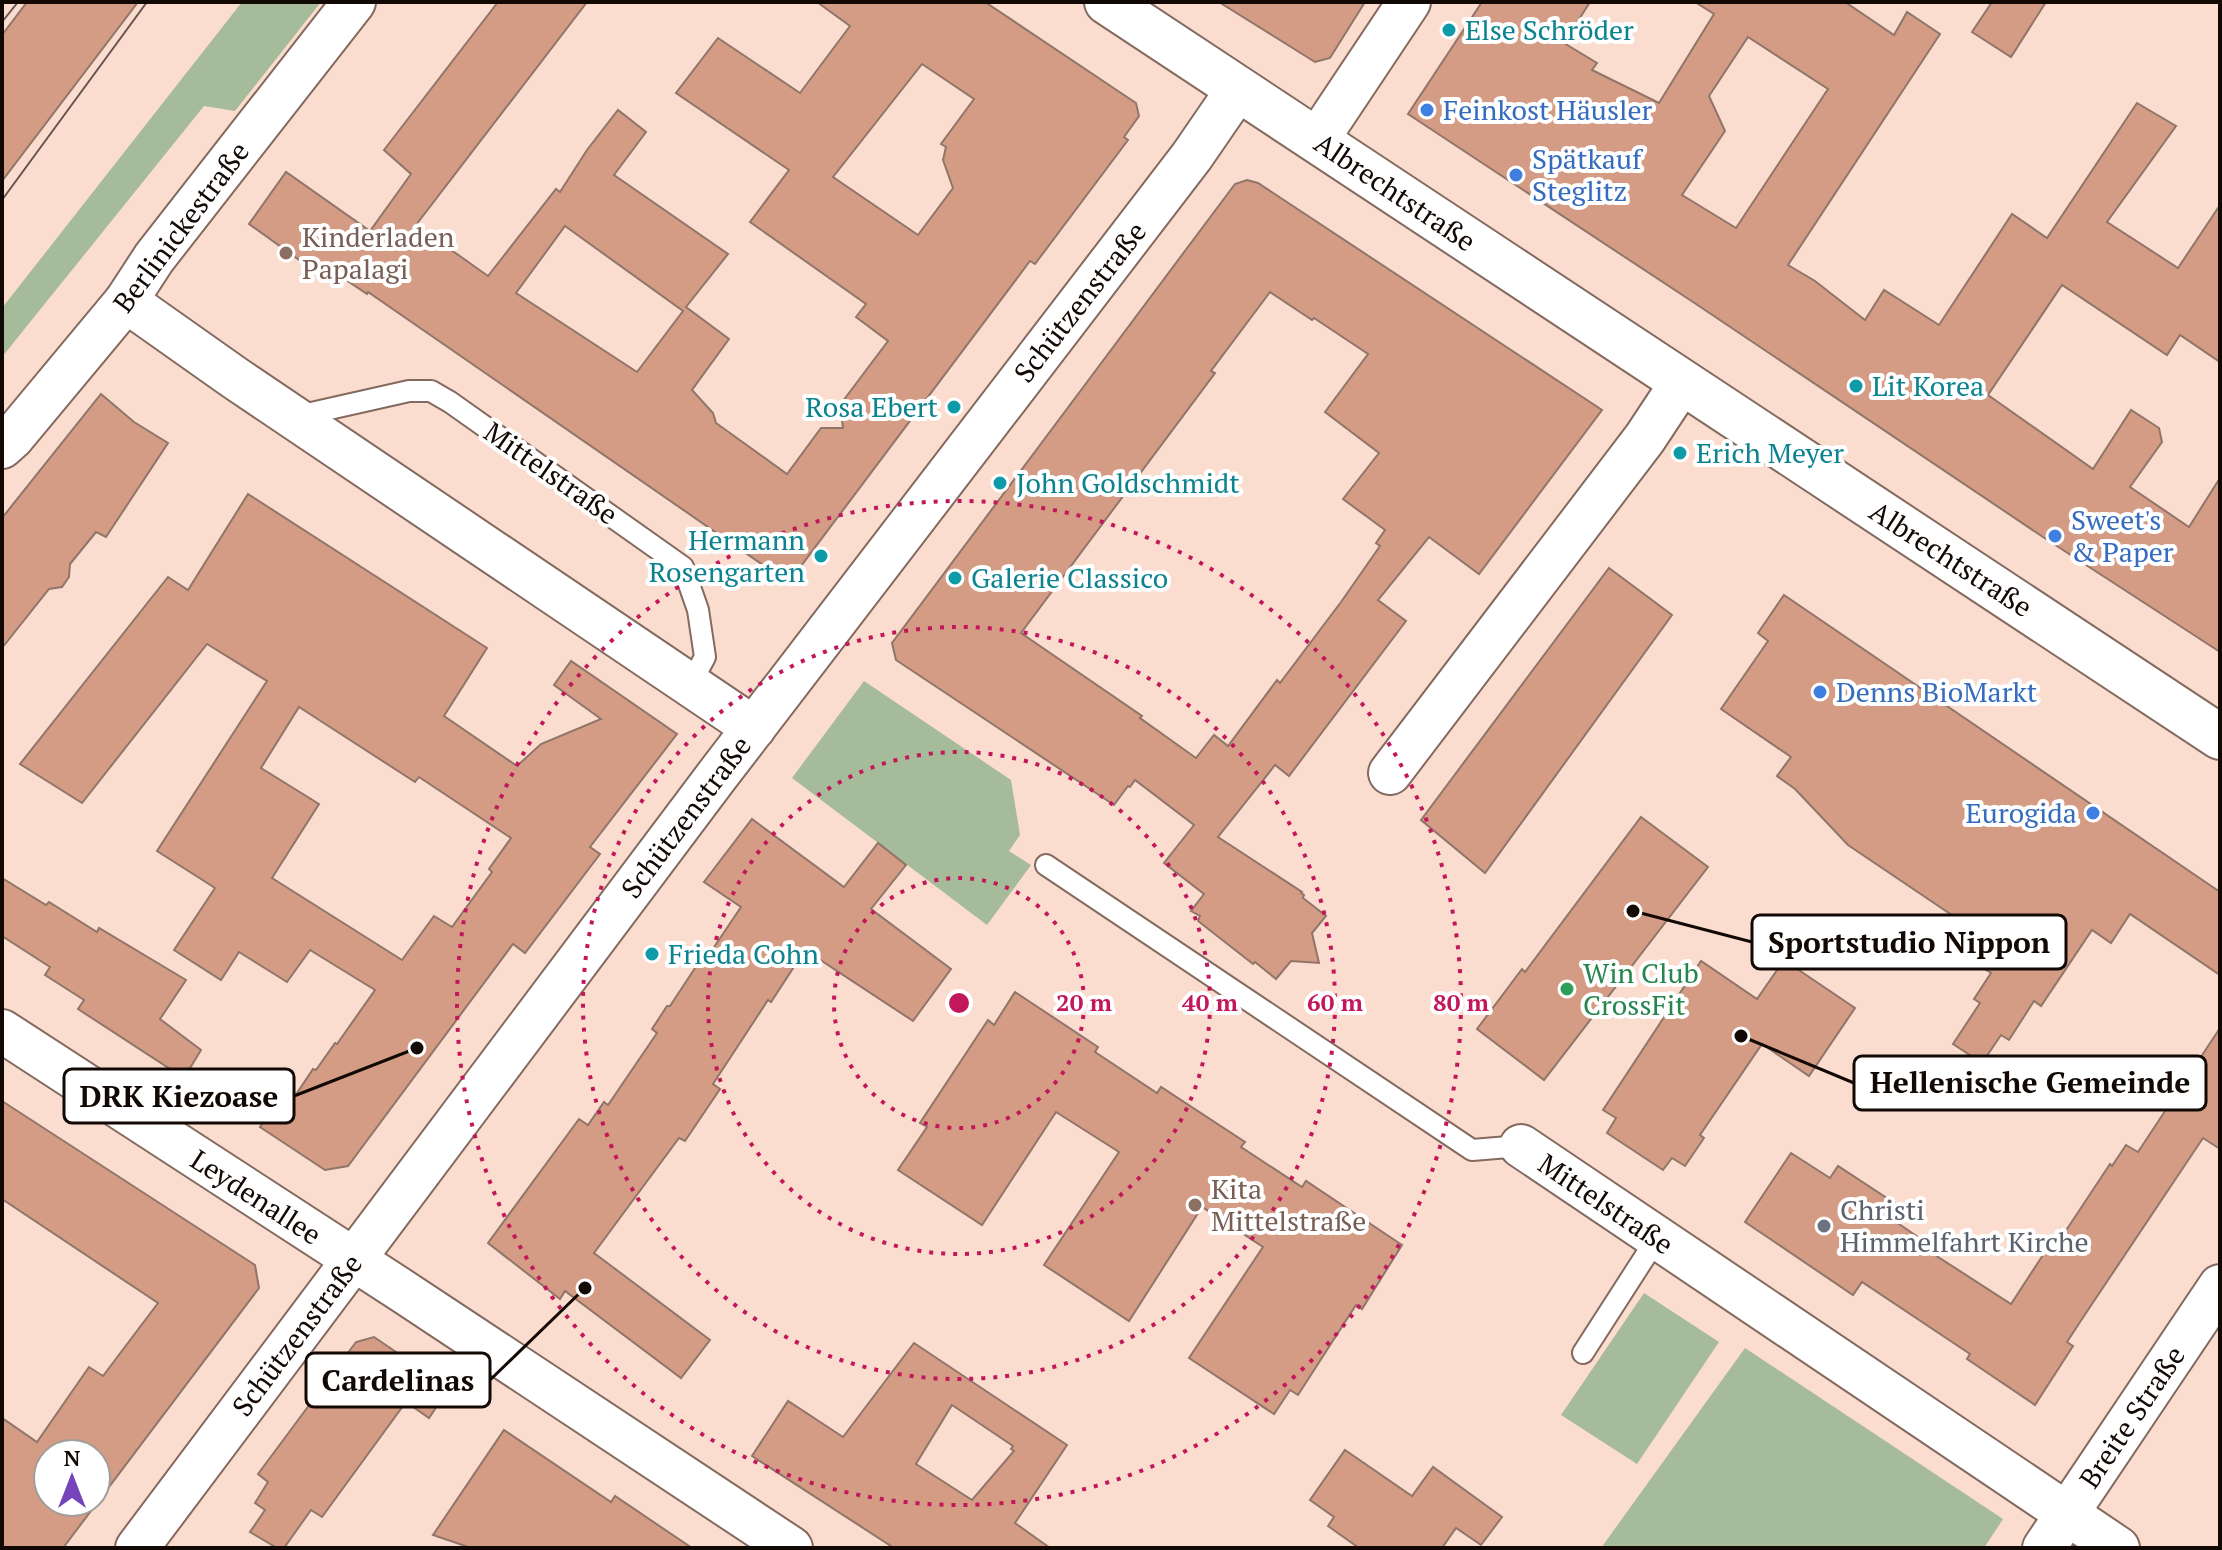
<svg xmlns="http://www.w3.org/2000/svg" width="2222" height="1550" font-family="'PT Serif',serif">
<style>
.green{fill:#a6bb99}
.building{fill:#d49c84;stroke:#907569;stroke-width:2;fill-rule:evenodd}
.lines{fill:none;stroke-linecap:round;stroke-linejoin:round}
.service-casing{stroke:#83695e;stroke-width:24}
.minor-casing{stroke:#83695e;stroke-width:46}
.secondary-casing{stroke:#83695e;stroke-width:48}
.service{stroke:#fff;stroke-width:20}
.minor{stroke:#fff;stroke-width:42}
.secondary{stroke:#fff;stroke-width:44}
.tram{stroke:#65544d;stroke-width:2}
.ring{fill:none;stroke:#c2185b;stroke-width:4;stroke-dasharray:4 8}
.culture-dot{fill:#0f9aa8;stroke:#fff;stroke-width:3}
.shop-dot{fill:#3f7fe0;stroke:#fff;stroke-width:3}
.education-dot{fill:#8d6e63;stroke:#fff;stroke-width:3}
.leisure-dot{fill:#2e9e5b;stroke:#fff;stroke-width:3}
.worship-dot{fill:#6b7280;stroke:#fff;stroke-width:3}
.labels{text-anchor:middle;stroke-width:8;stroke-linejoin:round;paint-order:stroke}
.culture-label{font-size:28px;fill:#0d838f;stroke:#fff;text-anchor:start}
.shop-label{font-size:28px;fill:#366cbe;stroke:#fff;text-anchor:start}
.street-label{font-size:28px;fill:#120905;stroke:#fff}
.education-label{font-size:28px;fill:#785e54;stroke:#fff;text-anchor:start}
.leisure-label{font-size:28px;fill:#27864d;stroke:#fff;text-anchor:start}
.worship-label{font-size:28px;fill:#5b616d;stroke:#fff;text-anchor:start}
.centre{fill:#c2185b;stroke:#fff;stroke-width:4}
.ring-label{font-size:24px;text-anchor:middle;font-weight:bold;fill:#c2185b;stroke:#fff;stroke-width:8;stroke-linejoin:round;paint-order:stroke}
.leader{fill:none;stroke:#120905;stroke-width:3}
.callout-dot{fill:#120905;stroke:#fff;stroke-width:3}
.callout{fill:#fff;stroke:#120905;stroke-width:3}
.callout-label{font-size:30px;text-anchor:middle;font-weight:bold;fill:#120905}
</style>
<rect width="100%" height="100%" fill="#fbddd0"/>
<g class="green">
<polygon points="242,2 321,2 235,111 204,106 2,357 2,308"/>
<polygon points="864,681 1011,780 1020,835 1009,851 1031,865 987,925 792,778"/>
<polygon points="1644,1293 1719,1342 1637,1464 1561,1415"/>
<polygon points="1745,1348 2003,1519 1984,1548 1601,1548"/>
</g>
<g class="building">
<polygon points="27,2 138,2 2,181 2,35"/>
<path d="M 498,2 L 587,2 L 416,225 L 488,276 L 556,189 L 560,192 L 587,150 L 618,110 L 646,132 L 614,175 L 728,254 L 686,307 L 729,339 L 692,390 L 713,413 L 716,423 L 787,474 L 821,428 L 843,428 L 840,405 L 888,341 L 856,317 L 866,304 L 750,222 L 789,170 L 676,93 L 718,38 L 800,93 L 850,26 L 817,2 L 985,2 L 1136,103 L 1139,116 L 1124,137 L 1128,140 L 1035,264 L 1030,261 L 798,570 L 776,574 L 368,292 L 367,294 L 340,276 L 334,285 L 249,224 L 286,172 L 370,231 L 411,174 L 384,150 ZM 922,64 L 974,99 L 941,144 L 946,147 L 943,160 L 953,188 L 918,235 L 833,177 ZM 565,226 L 683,311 L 637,372 L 516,293 Z"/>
<polygon points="1219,2 1365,2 1330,58 1315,62"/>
<path d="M 1482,2 L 1590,2 L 1564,43 L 1597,63 L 1592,70 L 1659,103 L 1714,14 L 1695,2 L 1845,2 L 1894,35 L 1907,12 L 1940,34 L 1788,265 L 1815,281 L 1865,320 L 1884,290 L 1939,325 L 2012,214 L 2047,238 L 2137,103 L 2176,126 L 2107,222 L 2178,268 L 2220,205 L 2220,362 L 2180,335 L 2167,355 L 2062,285 L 1988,395 L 2093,469 L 2131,410 L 2159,428 L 2162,442 L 2130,487 L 2189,527 L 2220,478 L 2220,652 L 2046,539 L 1696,304 L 1408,114 ZM 1748,37 L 1828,89 L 1736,228 L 1682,195 L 1725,131 L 1709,96 Z"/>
<polygon points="1992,2 2046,2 2011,57 1972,32"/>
<path d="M 1247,180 L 1258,183 L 1602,410 L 1479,574 L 1429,537 L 1378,600 L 1406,621 L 1289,776 L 1275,765 L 1218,837 L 1302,892 L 1301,893 L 1304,895 L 1303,898 L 1326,916 L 1312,933 L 1319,963 L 1291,961 L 1276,979 L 1255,962 L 1253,964 L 1198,921 L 1200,916 L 1191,911 L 1204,894 L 1164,863 L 1194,825 L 1135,780 L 1130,787 L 1128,786 L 1114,805 L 896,660 L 892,643 L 1235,184 ZM 1270,292 L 1312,320 L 1314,318 L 1368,354 L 1325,412 L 1379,453 L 1343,499 L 1385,530 L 1376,543 L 1380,546 L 1341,602 L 1280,683 L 1277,680 L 1228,746 L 1214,735 L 1196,758 L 1140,718 L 1142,716 L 1021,633 L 1215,373 L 1211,371 Z"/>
<polygon points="101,394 134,422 168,443 106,537 96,532 70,564 69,577 62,587 49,589 2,648 2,518"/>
<path d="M 248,494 L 487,648 L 444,716 L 517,766 L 541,744 L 601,719 L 554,685 L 571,661 L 677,734 L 590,847 L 600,854 L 525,953 L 513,944 L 348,1166 L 325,1170 L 260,1127 L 278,1099 L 293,1099 L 313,1069 L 316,1070 L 335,1043 L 337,1044 L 375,990 L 310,950 L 287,982 L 239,952 L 221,980 L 174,950 L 215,888 L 157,851 L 267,681 L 207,644 L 82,803 L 20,764 L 168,577 L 188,590 ZM 299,707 L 415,782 L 419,777 L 511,838 L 489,869 L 492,872 L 452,927 L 434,916 L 402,960 L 272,878 L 319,804 L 261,768 Z"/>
<polygon points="1609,568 1672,615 1485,873 1421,820"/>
<polygon points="1784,595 2220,892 2220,975 2130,914 2111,943 2092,930 2041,1006 2034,1001 2009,1040 2001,1035 1982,1063 1953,1044 1980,1003 1974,999 1991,973 1956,951 1971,928 1848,845 1795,789 1777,776 1791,757 1721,709 1768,641 1758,633"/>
<polygon points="1641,817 1708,867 1544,1080 1477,1029 1522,969 1525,972"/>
<polygon points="752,819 844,887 878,843 906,865 871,909 951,969 913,1021 805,950 771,1002 768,1000 713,1084 720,1089 685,1141 679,1138 594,1253 710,1340 681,1378 565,1291 560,1299 488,1243 579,1119 588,1125 604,1102 608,1105 657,1033 652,1029 667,1006 670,1006 699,962 702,965 741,907 704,882"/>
<polygon points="2,878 46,905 49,902 97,932 99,928 186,980 160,1019 201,1050 184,1078 78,1009 84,1000 45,975 50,967 2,936"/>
<polygon points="1784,960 1855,1008 1809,1076 1762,1044 1700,1135 1704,1138 1685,1166 1672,1158 1663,1170 1607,1133 1616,1118 1603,1110 1701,961 1757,999"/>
<polygon points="1015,992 1098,1047 1095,1052 1157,1093 1161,1087 1245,1142 1241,1147 1302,1187 1306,1181 1402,1245 1362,1309 1356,1305 1298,1395 1290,1390 1274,1414 1189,1358 1263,1247 1202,1207 1129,1321 1044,1265 1119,1152 1056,1112 982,1225 898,1170 927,1127 920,1123 988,1020 994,1025"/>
<polygon points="2220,1028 2220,1149 2203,1138 2084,1316 2067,1342 2073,1346 2035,1405 1967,1359 1970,1354 1862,1282 1853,1295 1745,1222 1791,1153 1830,1178 1838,1166 1908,1212 1899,1224 1921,1239 1918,1244 2011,1304 2060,1229 2065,1232 2110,1164 2112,1166 2126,1145 2138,1152"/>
<path d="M 2,1101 L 255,1265 L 259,1288 L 63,1548 L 2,1548 L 2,1418 L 37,1442 L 89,1367 L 103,1376 L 158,1303 L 2,1199 ZM 48,1454 L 96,1454 L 96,1502 L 48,1502 Z"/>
<polygon points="374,1337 449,1388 429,1418 406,1402 322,1517 311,1510 284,1548 277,1548 250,1532 265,1510 255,1503 268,1482 258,1474 356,1342"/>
<path d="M 914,1343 L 1067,1445 L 1015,1523 L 1050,1548 L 894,1548 L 752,1456 L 788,1401 L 843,1437 ZM 952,1405 L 1013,1446 L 1011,1449 L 1014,1451 L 972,1500 L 916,1464 Z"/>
<polygon points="504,1430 611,1502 615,1496 692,1548 471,1548 433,1535"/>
<polygon points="1345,1450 1412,1496 1433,1467 1502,1517 1481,1545 1456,1528 1442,1548 1359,1548 1328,1526 1334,1517 1310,1500"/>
</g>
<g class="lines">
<g class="service-casing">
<g id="service">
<polyline points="298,416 409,391 431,391 450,402 683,567 698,610 705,657 690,685"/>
<polyline points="1046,865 1472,1150 1521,1146"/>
<polyline points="1583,1353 1657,1238"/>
</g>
</g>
<g class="minor-casing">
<g id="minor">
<polyline points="1317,140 1409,2"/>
<polyline points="126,301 235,378 754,728"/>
<polyline points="2,447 12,438 126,301 154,258 354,2"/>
<polyline points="1390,773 1645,438 1682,382"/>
<polyline points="2,1031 404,1292 791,1548"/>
<polyline points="1521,1146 2118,1548"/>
<polyline points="137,1548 716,777 1192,156 1238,89"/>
<polyline points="2044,1548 2220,1286"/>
</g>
</g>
<g class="secondary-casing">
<polyline id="secondary" points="1107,2 2220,737"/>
</g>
<use href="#service" class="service"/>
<use href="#minor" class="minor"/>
<use href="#secondary" class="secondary"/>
<g class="tram">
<polyline points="2,22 18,2"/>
<polyline points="2,200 147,2"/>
</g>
</g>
<g class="ring">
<circle cx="959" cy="1003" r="125"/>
<circle cx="959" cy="1003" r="251"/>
<circle cx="959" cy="1003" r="376"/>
<circle cx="959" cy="1003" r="502"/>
</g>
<g class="culture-dot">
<circle cx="1449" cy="30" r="8"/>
<circle cx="1856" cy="386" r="8"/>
<circle cx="954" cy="407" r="8"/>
<circle cx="1680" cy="453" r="8"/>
<circle cx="1000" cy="483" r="8"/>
<circle cx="821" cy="556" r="8"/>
<circle cx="955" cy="578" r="8"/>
<circle cx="652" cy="954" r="8"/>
</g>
<g class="shop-dot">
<circle cx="1427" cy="110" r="8"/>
<circle cx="1516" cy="175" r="8"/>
<circle cx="2055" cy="536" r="8"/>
<circle cx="1820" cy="692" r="8"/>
<circle cx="2093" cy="813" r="8"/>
</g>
<g class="education-dot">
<circle cx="286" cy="253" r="8"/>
<circle cx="1195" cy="1205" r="8"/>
</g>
<circle class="leisure-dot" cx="1567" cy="989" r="8"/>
<circle class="worship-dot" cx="1824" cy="1226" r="8"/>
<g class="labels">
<g class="culture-label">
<text x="1465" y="40">Else Schröder</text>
<text x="1872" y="396">Lit Korea</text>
<text x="938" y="417" text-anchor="end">Rosa Ebert</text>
<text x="1696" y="463">Erich Meyer</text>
<text x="1016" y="493">John Goldschmidt</text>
<text x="805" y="550" text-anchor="end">Hermann<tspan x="805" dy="32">Rosengarten</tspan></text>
<text x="971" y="588">Galerie Classico</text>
<text x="668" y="964">Frieda Cohn</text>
</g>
<g class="shop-label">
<text x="1443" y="120">Feinkost Häusler</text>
<text x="1532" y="169">Spätkauf<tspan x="1532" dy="32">Steglitz</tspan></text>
<text x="2071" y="530">Sweet's<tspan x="2071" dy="32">&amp; Paper</tspan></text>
<text x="1836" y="702">Denns BioMarkt</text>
<text x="2077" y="823" text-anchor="end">Eurogida</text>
</g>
<g class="street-label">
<text transform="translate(1395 192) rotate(34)" y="10">Albrechtstraße</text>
<text transform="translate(181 227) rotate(-53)" y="10">Berlinickestraße</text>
<text transform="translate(1080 302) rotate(-52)" y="10">Schützenstraße</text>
<text transform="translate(551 473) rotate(35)" y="10">Mittelstraße</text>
<text transform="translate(1951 559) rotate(33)" y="10">Albrechtstraße</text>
<text transform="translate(686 817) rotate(-53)" y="10">Schützenstraße</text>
<text transform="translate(256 1197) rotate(33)" y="10">Leydenallee</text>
<text transform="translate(1606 1204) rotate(34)" y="10">Mittelstraße</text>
<text transform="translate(297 1335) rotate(-53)" y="10">Schützenstraße</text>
<text transform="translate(2132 1417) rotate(-56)" y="10">Breite Straße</text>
</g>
<g class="education-label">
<text x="302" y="247">Kinderladen<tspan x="302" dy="32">Papalagi</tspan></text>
<text x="1211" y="1199">Kita<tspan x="1211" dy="32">Mittelstraße</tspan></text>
</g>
<g class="leisure-label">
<text x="1583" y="983">Win Club<tspan x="1583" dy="32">CrossFit</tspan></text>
</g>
<g class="worship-label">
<text x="1840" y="1220">Christi<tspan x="1840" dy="32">Himmelfahrt Kirche</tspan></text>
</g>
</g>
<circle cx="959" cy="1003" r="12" class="centre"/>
<g class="ring-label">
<text x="1084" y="1011">20 m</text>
<text x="1210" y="1011">40 m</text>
<text x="1335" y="1011">60 m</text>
<text x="1461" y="1011">80 m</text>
</g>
<path class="leader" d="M1633 911L1752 942M1741 1036L1854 1083M417 1048L294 1096M585 1288L490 1380"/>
<g class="callout-dot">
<circle cx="1633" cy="911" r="8"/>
<circle cx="1741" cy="1036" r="8"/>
<circle cx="417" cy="1048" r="8"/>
<circle cx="585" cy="1288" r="8"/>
</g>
<g class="callout">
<rect x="1752" y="915" width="314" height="54" rx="8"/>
<rect x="1854" y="1056" width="352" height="54" rx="8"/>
<rect x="64" y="1069" width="230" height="54" rx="8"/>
<rect x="306" y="1353" width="184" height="54" rx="8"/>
</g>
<g class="callout-label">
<text x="1909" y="953">Sportstudio Nippon</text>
<text x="2030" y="1093">Hellenische Gemeinde</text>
<text x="179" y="1107">DRK Kiezoase</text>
<text x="398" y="1391">Cardelinas</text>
</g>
<rect width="2222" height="1550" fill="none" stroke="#120905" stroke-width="8"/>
<g transform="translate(72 1478)"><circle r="38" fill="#ffffff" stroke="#a09d9b" stroke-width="2"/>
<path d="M0-6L14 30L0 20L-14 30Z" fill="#7543ba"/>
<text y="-12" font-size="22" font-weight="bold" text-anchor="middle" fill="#120905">N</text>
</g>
</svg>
